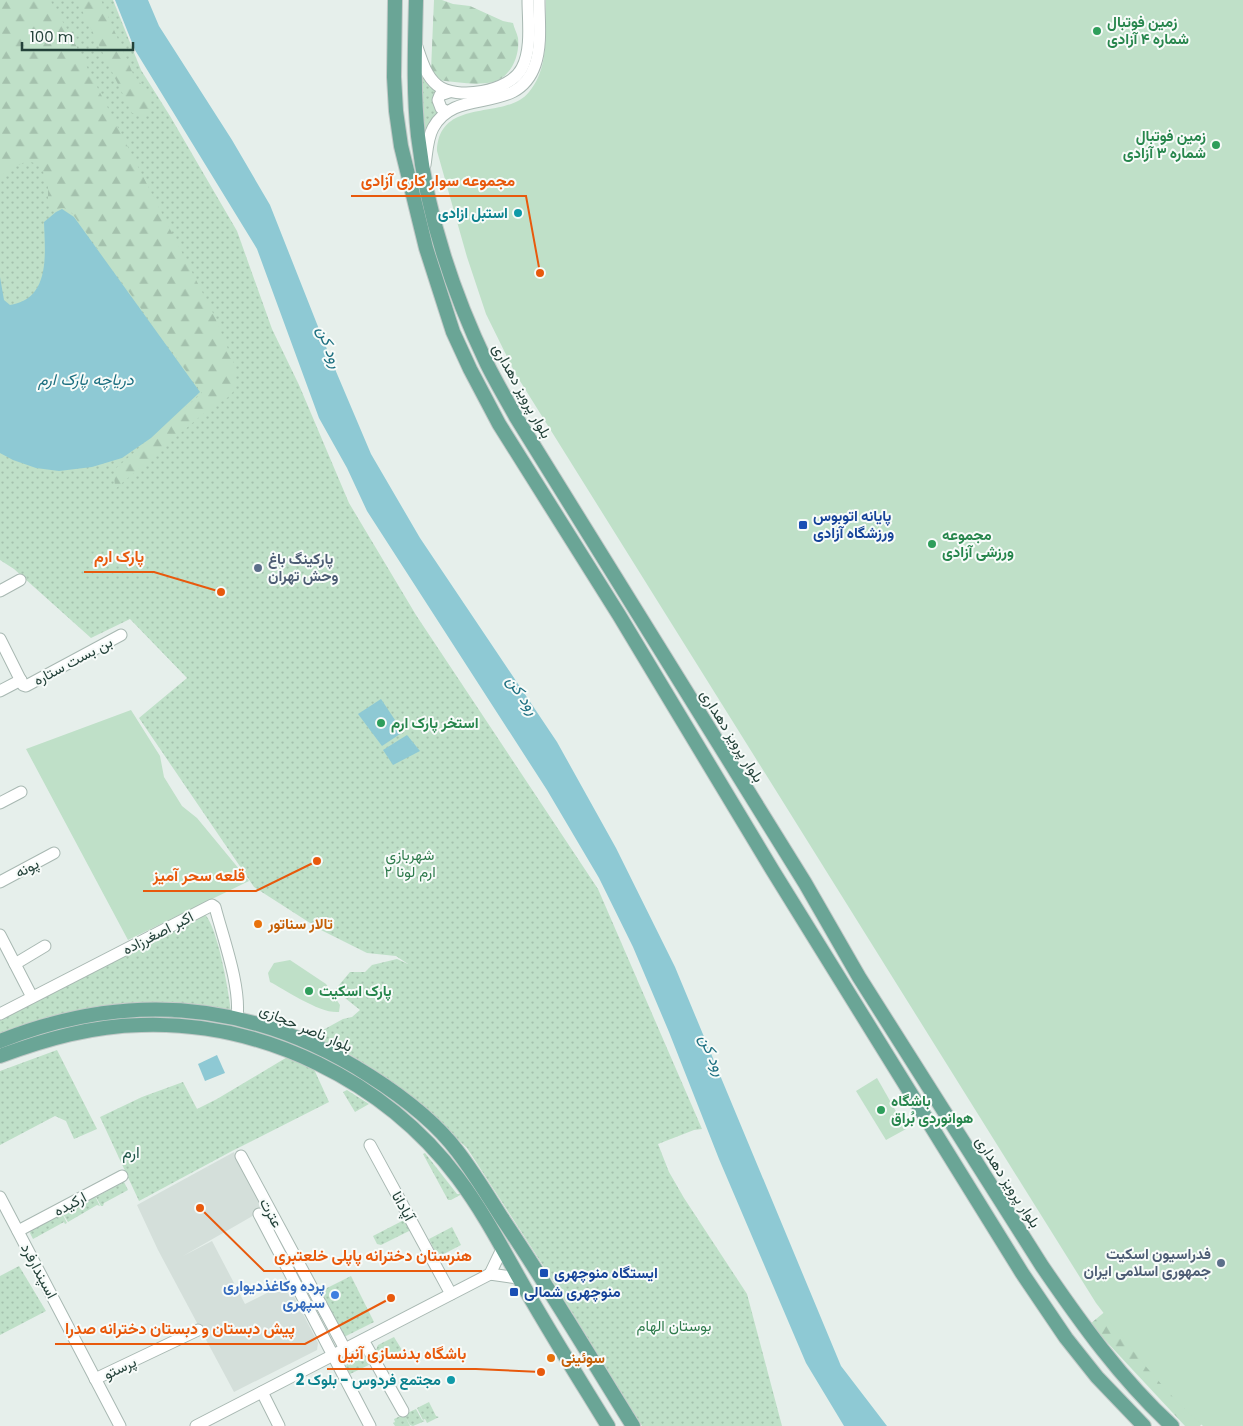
<svg xmlns="http://www.w3.org/2000/svg" width="1243" height="1426" font-family="Poppins,Vazirmatn,sans-serif">
<style>
.built{fill:#d4dfda}
.green{fill:url(#green-dots)}
.forest{fill:url(#forest-firs)}
.pitch{fill:#bfe0c8}
.water{fill:#8ec9d4}
.lines{fill:none;stroke-linecap:round;stroke-linejoin:round}
.minor-casing{stroke:#a8b8b2;stroke-width:13}
.major-casing{stroke:#c2cac8;stroke-width:16}
.minor{stroke:#fff;stroke-width:11}
.major{stroke:#6aa596;stroke-width:14}
.leisure-dot{fill:#2e9e5b;stroke:#f7fbf9;stroke-width:2}
.culture-dot{fill:#0f9aa8;stroke:#f7fbf9;stroke-width:2}
.transit-dot{fill:#1a4fb4;stroke:#f7fbf9;stroke-width:2}
.service-dot{fill:#5c6f8a;stroke:#f7fbf9;stroke-width:2}
.food-dot{fill:#e8710a;stroke:#f7fbf9;stroke-width:2}
.shop-dot{fill:#3f7fe0;stroke:#f7fbf9;stroke-width:2}
.labels{text-anchor:middle;stroke-width:4;stroke-linejoin:round;paint-order:stroke}
.leisure-label{font-size:15px;font-weight:bold;fill:#27864d;stroke:#f7fbf9;text-anchor:start}
.culture-label{font-size:15px;font-weight:bold;fill:#0d838f;stroke:#f7fbf9;text-anchor:end}
.street-label{font-size:15px;fill:#24423a;stroke:#f7fbf9}
.transit-label{font-size:15px;font-weight:bold;fill:#164399;stroke:#f7fbf9;text-anchor:start}
.service-label{font-size:15px;font-weight:bold;fill:#4e5e75;stroke:#f7fbf9;text-anchor:start}
.park-label{font-size:15px;fill:#2d7a4b;stroke:#f7fbf9}
.food-label{font-size:15px;font-weight:bold;fill:#c56008;stroke:#f7fbf9;text-anchor:start}
.shop-label{font-size:15px;font-weight:bold;fill:#366cbe;stroke:#f7fbf9;text-anchor:end}
.water-label{font-size:16px;font-style:italic;fill:#1c6f80;stroke:#f7fbf9}
.neighbourhood-label{font-size:16px;fill:#1f5548;stroke:#f7fbf9}
.leader{fill:none;stroke:#e8590c;stroke-width:2}
.callout-dot{fill:#e8590c;stroke:#f7fbf9;stroke-width:2}
.callout-label{font-size:16px;text-anchor:middle;font-weight:bold;fill:#e8590c;stroke:#f7fbf9;stroke-width:4;stroke-linejoin:round;paint-order:stroke}
</style>
<defs>
<pattern id="green-dots" width="8" height="8" patternUnits="userSpaceOnUse" patternTransform="scale(1.25)"><rect width="8" height="8" fill="#bfe0c8"/><path d="M2 2h.1M6 6h.1" fill="none" stroke="#a4c1ad" stroke-width="1.8" stroke-linecap="round"/></pattern>
<pattern id="forest-firs" width="22" height="20" patternUnits="userSpaceOnUse" patternTransform="scale(1.25)"><rect width="22" height="20" fill="#bfe0c8"/><path d="M5 1l3.5 6h-7zM16 11l3.5 6h-7z" fill="#a4c1ad"/></pattern>
</defs>
<rect width="100%" height="100%" fill="#e6efeb"/>
<polygon class="built" points="234,1152 263,1210 183,1256 212,1241 245,1304 287,1283 318,1343 317,1350 234,1392 158,1250 137,1205"/>
<g class="green">
<polygon points="0,0 113,0 141,70 170,116 237,231 272,329 299,385 349,503 416,615 598,889 702,1129 694,1130 658,1144 669,1172 684,1198 747,1294 782,1426 642,1426 546,1270 467,1148 422,1106 375,1070 349,1054 312,1036 343,1019 352,1017 360,1010 335,990 350,972 365,972 372,965 397,959 408,964 396,956 367,953 321,930 254,887 139,718 187,678 130,619 91,638 14,569 0,560"/>
<polygon points="422,63 439,90 442,113 426,144 422,94"/>
<path d="M 203,913 C 217,921 229,993 231,1011 C 206,1008 180,1003 154,1003 C 100,1003 51,1018 0,1035 L 0,1020 Z"/>
<polygon points="57,1050 97,1129 74,1139 66,1121 55,1116 0,1145 0,1071"/>
<polygon points="289,1056 313,1067 329,1102 232,1151 139,1201 100,1117 142,1097 183,1082 197,1109 217,1099"/>
<polygon points="347,1090 369,1104 355,1112 343,1092"/>
<polygon points="425,1153 457,1194 462,1194 451,1200 448,1200 423,1154"/>
<polygon points="124,1182 128,1190 104,1203 103,1206 101,1206 96,1197"/>
<polygon points="95,1196 100,1206 97,1205 68,1222 63,1214"/>
<polygon points="62,1213 67,1223 65,1224 64,1222 33,1239 30,1233 31,1230"/>
<polygon points="404,1220 413,1229 381,1245 377,1244 373,1236"/>
<polygon points="452,1227 461,1245 440,1256 437,1256 429,1239"/>
<polygon points="19,1266 46,1311 0,1335 0,1276"/>
<polygon points="351,1276 374,1322 344,1337 321,1291"/>
<polygon points="394,1337 402,1350 385,1358 385,1362 382,1361 376,1350 378,1345"/>
<polygon points="360,1354 366,1355 373,1363 350,1374 346,1366 349,1360"/>
<polygon points="429,1402 436,1416 439,1417 427,1423 425,1419 423,1420 417,1408"/>
<polygon points="416,1409 422,1420 425,1421 413,1426 410,1425 406,1418 410,1426 395,1426 393,1423 395,1422 394,1419"/>
</g>
<g class="forest">
<polygon points="0,0 50,0 70,34 214,315 235,366 235,381 233,392 227,398 210,408 115,489 114,470 202,393 72,213 64,208 56,209 48,202 48,183 40,165 28,161 6,170 0,180"/>
<polygon points="77,0 101,0 134,76 150,94 151,111 146,115 132,113"/>
<path d="M 434,0 L 442,0 L 453,4 L 470,6 L 503,21 L 513,23 C 514,28 517,33 518,38 C 520,56 511,77 493,82 C 476,86 456,82 438,80 L 431,70 Z"/>
<polygon points="1124,1296 1243,1377 1200,1426 1185,1426 1090,1324"/>
</g>
<g class="pitch">
<path d="M 546,0 L 1243,0 L 1243,1426 L 1203,1426 C 1162,1390 1129,1346 1096,1303 L 515,373 L 486,314 L 467,257 L 437,151 C 439,96 506,121 529,92 C 550,67 545,31 546,0 Z"/>
<polygon points="131,710 160,756 164,777 182,806 197,818 249,881 128,940 26,749"/>
<path d="M 290,960 L 326,984 L 340,1005 L 339,1012 C 320,1014 286,990 270,982 L 268,973 L 274,963 Z"/>
<polygon points="877,1078 906,1129 886,1140 856,1091"/>
</g>
<g class="water">
<polygon points="115,0 148,0 159,26 232,140 270,205 332,362 371,454 420,538 557,742 616,848 675,967 841,1366 887,1426 844,1426 806,1363 719,1159 669,1032 633,947 599,878 547,790 367,511 347,468 319,418 257,249 135,50"/>
<path d="M 62,209 L 74,217 L 200,392 L 151,438 L 122,458 L 92,467 L 59,471 L 36,468 L 13,460 L 0,453 L 0,277 L 4,300 L 10,305 C 51,299 45,253 44,222 L 56,212 Z"/>
<polygon points="381,699 403,732 382,746 358,714"/>
<polygon points="407,735 420,751 393,765 383,750"/>
<polygon points="217,1055 225,1073 205,1081 198,1064"/>
</g>
<g class="lines">
<g class="minor-casing">
<g id="minor">
<path d="M 416,44 C 421,58 425,75 437,85 C 456,101 510,92 522,68 C 532,49 528,21 528,0"/>
<polyline points="447,112 441,108 438,100 440,95 449,92"/>
<path d="M 425,165 C 427,153 427,139 433,128 C 456,85 517,117 535,65 C 542,45 539,21 539,0"/>
<polyline points="0,591 20,580"/>
<polyline points="0,639 23,685 26,686 121,635"/>
<polyline points="0,691 21,680"/>
<polyline points="0,803 21,792"/>
<polyline points="0,882 54,853"/>
<polyline points="0,935 32,997"/>
<polyline points="15,964 45,946"/>
<path d="M 0,1014 L 212,905 L 215,907 C 223,938 241,986 237,1018"/>
<polyline points="370,1145 451,1294"/>
<polyline points="241,1156 345,1349"/>
<polyline points="0,1197 120,1426"/>
<polyline points="259,1214 370,1426"/>
<polyline points="18,1231 122,1176"/>
<polyline points="490,1274 503,1247"/>
<polyline points="490,1274 518,1278"/>
<polyline points="363,1340 403,1411"/>
<polyline points="95,1379 198,1330"/>
<polyline points="262,1392 279,1426"/>
<polyline points="196,1426 490,1274"/>
</g>
</g>
<g class="major-casing">
<g id="major">
<polyline points="395,0 394,77 396,111 401,146 426,248 453,332 470,369 499,424 619,615 773,871 1022,1273 1066,1338 1097,1377 1144,1426"/>
<path d="M 416,0 C 415,45 413,91 418,136 C 427,214 453,293 487,364 C 496,382 506,399 516,417 L 805,883 L 859,977 L 1042,1266 C 1081,1323 1121,1379 1172,1426"/>
<path d="M 0,1041 C 129,990 253,1001 370,1076 C 403,1097 435,1121 458,1152 C 474,1173 488,1196 502,1218 C 548,1286 590,1357 633,1426"/>
<path d="M 0,1056 C 46,1039 92,1026 141,1025 C 263,1021 385,1081 458,1178 C 482,1210 500,1244 519,1278 C 547,1328 578,1377 608,1426"/>
</g>
</g>
<use href="#minor" class="minor"/>
<use href="#major" class="major"/>
</g>
<g class="leisure-dot">
<circle cx="1097" cy="31" r="5"/>
<circle cx="1216" cy="145" r="5"/>
<circle cx="932" cy="544" r="5"/>
<circle cx="381" cy="723" r="5"/>
<circle cx="309" cy="991" r="5"/>
<circle cx="881" cy="1110" r="5"/>
</g>
<g class="culture-dot">
<circle cx="518" cy="213" r="5"/>
<circle cx="451" cy="1380" r="5"/>
</g>
<g class="transit-dot">
<rect x="798" y="520" width="10" height="10" rx="2.5"/>
<rect x="539" y="1268" width="10" height="10" rx="2.5"/>
<rect x="509" y="1287" width="10" height="10" rx="2.5"/>
</g>
<g class="service-dot">
<circle cx="258" cy="568" r="5"/>
<circle cx="1221" cy="1263" r="5"/>
</g>
<g class="food-dot">
<circle cx="258" cy="924" r="5"/>
<circle cx="551" cy="1358" r="5"/>
</g>
<circle class="shop-dot" cx="335" cy="1295" r="5"/>
<g class="labels">
<g class="leisure-label">
<text x="1107" y="27">زمین فوتبال<tspan x="1107" dy="17">شماره ۴ آزادی</tspan></text>
<text x="1206" y="141" text-anchor="end">زمین فوتبال<tspan x="1206" dy="17">شماره ۳ آزادی</tspan></text>
<text x="942" y="540">مجموعه<tspan x="942" dy="17">ورزشی آزادی</tspan></text>
<text x="391" y="728">استخر پارک ارم</text>
<text x="319" y="996">پارک اسکیت</text>
<text x="891" y="1106">باشگاه<tspan x="891" dy="17">هوانوردی بُراق</tspan></text>
</g>
<g class="culture-label">
<text x="508" y="218">استبل ازادی</text>
<text x="441" y="1385">مجتمع فردوس - بلوک 2</text>
</g>
<g class="street-label">
<text transform="translate(522 391) rotate(61)" y="5">بلوار پرویز دهداری</text>
<text transform="translate(73 661) rotate(-28)" y="5">بن بست ستاره</text>
<text transform="translate(732 736) rotate(58)" y="5">بلوار پرویز دهداری</text>
<text transform="translate(27 868) rotate(-28)" y="5">پونه</text>
<text transform="translate(158 933) rotate(-27)" y="5">اکبر اصغرزاده</text>
<text transform="translate(306 1028) rotate(23)" y="5">بلوار ناصر حجازی</text>
<text transform="translate(1008 1182) rotate(57)" y="5">بلوار پرویز دهداری</text>
<text transform="translate(70 1204) rotate(-28)" y="5">ارکیده</text>
<text transform="translate(403 1206) rotate(61)" y="5">آپادانا</text>
<text transform="translate(271 1213) rotate(62)" y="5">عترت</text>
<text transform="translate(39 1271) rotate(62)" y="5">اسپندارفرد</text>
<text transform="translate(120 1368) rotate(-25)" y="5">پرستو</text>
</g>
<g class="transit-label">
<text x="813" y="521">پایانه اتوبوس<tspan x="813" dy="17">ورزشگاه آزادی</tspan></text>
<text x="554" y="1278">ایستگاه منوچهری</text>
<text x="524" y="1297">منوچهری شمالی</text>
</g>
<g class="service-label">
<text x="268" y="564">پارکینگ باغ<tspan x="268" dy="17">وحش تهران</tspan></text>
<text x="1211" y="1259" text-anchor="end">فدراسیون اسکیت<tspan x="1211" dy="17">جمهوری اسلامی ایران</tspan></text>
</g>
<g class="park-label">
<text x="410" y="860">شهربازی<tspan x="410" dy="17">ارم لونا ۲</tspan></text>
<text x="674" y="1331">بوستان الهام</text>
</g>
<g class="food-label">
<text x="268" y="929">تالار سناتور</text>
<text x="561" y="1363">سوئینی</text>
</g>
<g class="shop-label">
<text x="325" y="1291">پرده وکاغذدیواری<tspan x="325" dy="17">سپهری</tspan></text>
</g>
<g class="water-label">
<text transform="translate(330 347) rotate(70)" y="6">رود کن</text>
<text x="86" y="385">دریاچه پارک ارم</text>
<text transform="translate(523 695) rotate(56)" y="6">رود کن</text>
<text transform="translate(713 1055) rotate(67)" y="6">رود کن</text>
</g>
<g class="neighbourhood-label">
<text x="131" y="1158">ارم</text>
</g>
</g>
<path class="leader" d="M540 273L526 196H351M221 592L154 572H84M317 861L256 891H143M200 1208L264 1271H482M391 1298L305 1344H55M541 1372L476 1369H327"/>
<g class="callout-dot">
<circle cx="540" cy="273" r="5"/>
<circle cx="221" cy="592" r="5"/>
<circle cx="317" cy="861" r="5"/>
<circle cx="200" cy="1208" r="5"/>
<circle cx="391" cy="1298" r="5"/>
<circle cx="541" cy="1372" r="5"/>
</g>
<g class="callout-label">
<text x="438" y="186">مجموعه سوار کاری آزادی</text>
<text x="119" y="562">پارک ارم</text>
<text x="199" y="881">قلعه سحر آمیز</text>
<text x="373" y="1261">هنرستان دخترانه پاپلی خلعتبری</text>
<text x="180" y="1334">پیش دبستان و دبستان دخترانه صدرا</text>
<text x="402" y="1359">باشگاه بدنسازی آنیل</text>
</g>
<path d="M22 42v8h111v-8" fill="none" stroke="#24423a" stroke-width="2.5"/>
<text x="30" y="42" font-size="15" fill="#24423a" stroke="#f7fbf9" stroke-width="4" paint-order="stroke">100 m</text>
</svg>
